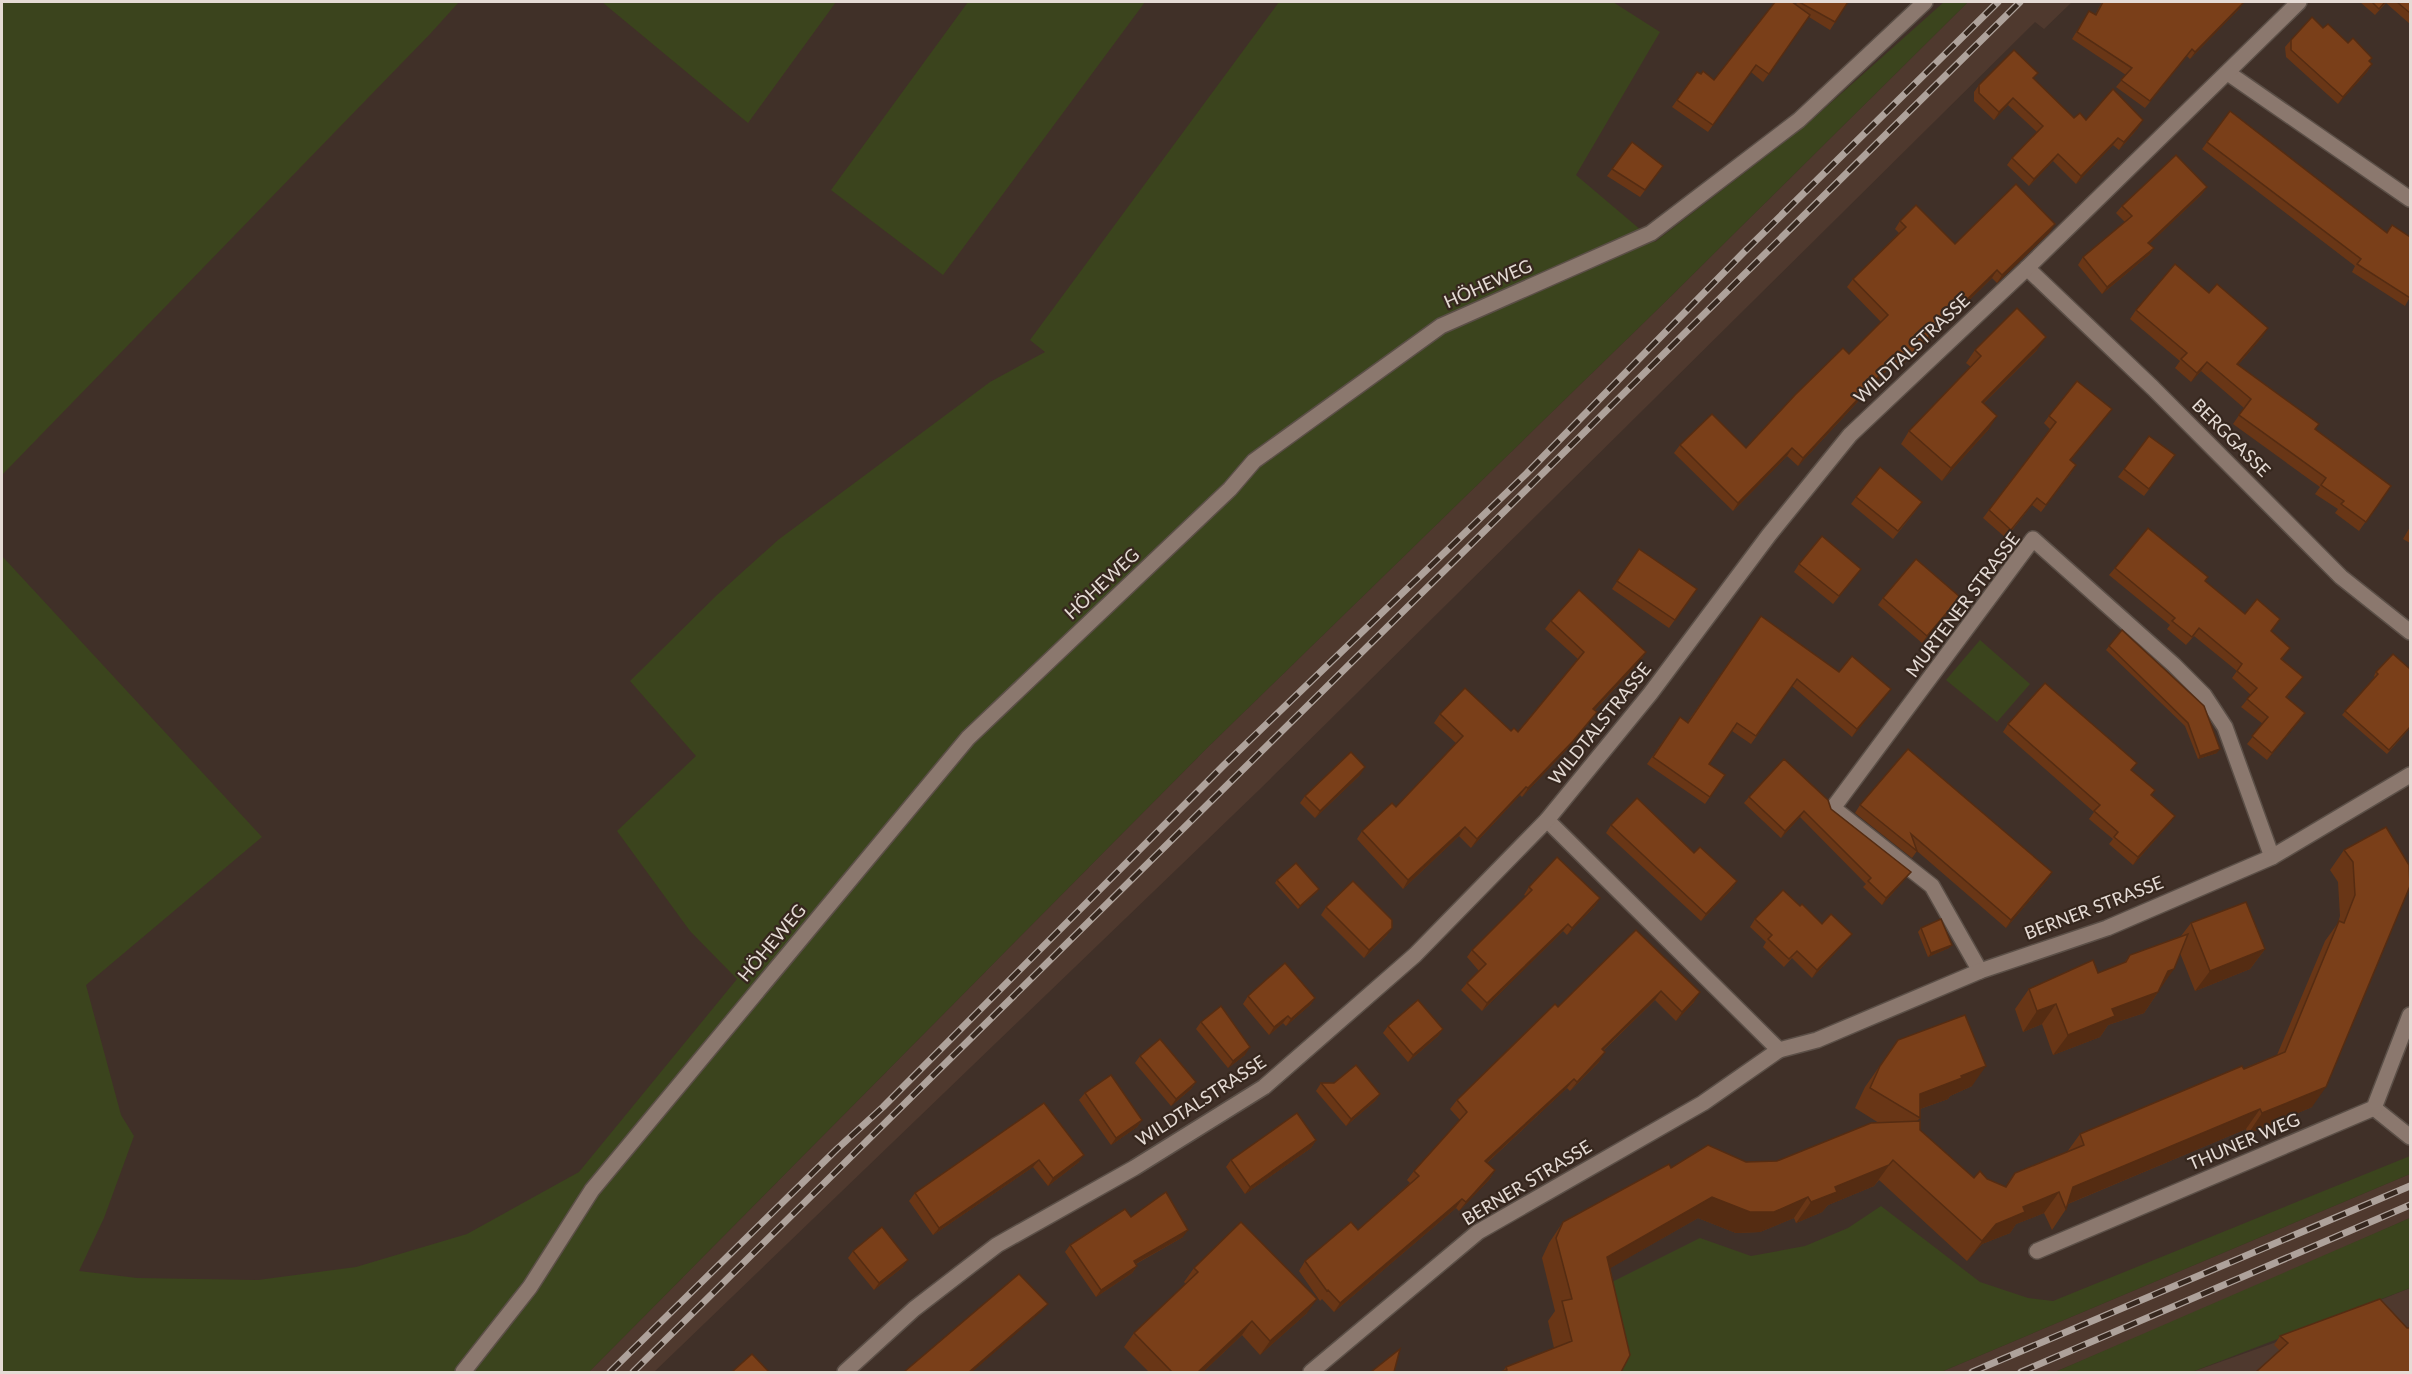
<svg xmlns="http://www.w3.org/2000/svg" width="2412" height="1374" font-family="Lato,sans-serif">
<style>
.built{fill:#4f392e}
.green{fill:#3b441d}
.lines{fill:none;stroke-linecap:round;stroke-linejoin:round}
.minor-casing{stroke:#5b4f47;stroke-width:18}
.tertiary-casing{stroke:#5b4f47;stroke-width:18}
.minor{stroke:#8b786e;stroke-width:15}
.tertiary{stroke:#8b786e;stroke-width:15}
.rail-casing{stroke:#aea29b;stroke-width:7}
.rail{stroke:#36271e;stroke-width:4.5;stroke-dasharray:14;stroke-linecap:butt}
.wall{fill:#693616}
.shaded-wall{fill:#552c12}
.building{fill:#7a3f19;stroke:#552c12;stroke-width:1.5}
.labels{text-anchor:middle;stroke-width:4.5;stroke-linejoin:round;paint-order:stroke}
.street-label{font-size:18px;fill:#e5dbd5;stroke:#36271e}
</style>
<rect width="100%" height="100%" fill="#403028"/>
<g class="built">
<polygon points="1968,2 2072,2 2044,29 2035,22 1259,790 654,1372 589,1372 1208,747 1661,306"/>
<polygon points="2410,1174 2410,1218 2244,1292 2055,1372 1941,1372"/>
<polygon points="2410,1288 2410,1372 2192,1372 2271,1344"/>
</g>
<g class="green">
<polygon points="2,2 459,2 430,34 2,475"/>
<polygon points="602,2 836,2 748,123"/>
<polygon points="968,2 1145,2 943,275 831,190"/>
<polygon points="1279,2 1613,2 1660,32 1576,175 1655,242 1806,125 1944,2 1968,2 1661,306 1208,747 589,1372 2,1372 2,556 262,837 86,985 121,1115 134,1136 104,1218 79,1271 137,1278 258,1280 356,1267 467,1234 579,1172 737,979 690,931 617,831 696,756 630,681 717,595 778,540 990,382 1045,352 1030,340"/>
<polygon points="1980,640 2030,684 1997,722 1946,680"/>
<polygon points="2410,1156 2410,1174 1941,1372 1623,1372 1604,1286 1700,1238 1751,1256 1805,1246 1848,1228 1881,1206 1980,1282 2028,1298 2053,1301"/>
<polygon points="2410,1218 2410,1288 2192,1372 2055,1372"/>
</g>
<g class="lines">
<g class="minor-casing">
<g id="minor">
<polyline points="2228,73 2410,199"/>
<polyline points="2027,268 2153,388 2341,577 2410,632"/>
<polyline points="1980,971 1932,886 1833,808 2033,539 2174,665 2204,695 2225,727 2272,857"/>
<polyline points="1779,1050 1817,1040 1980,971 2107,928 2272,857 2410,775"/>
<polyline points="2374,1108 2410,1137"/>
<polyline points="2037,1251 2374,1108 2410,1015"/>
<polyline points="463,1372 530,1287 592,1190 968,738 1230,489 1254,461 1441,326 1651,233 1799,120 1925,2"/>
<polyline points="1311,1372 1478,1232 1703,1103 1779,1050 1547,820"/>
</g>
</g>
<g class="tertiary-casing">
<polyline id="tertiary" points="845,1372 914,1309 997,1245 1134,1168 1264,1087 1415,955 1547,820 1650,694 1769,535 1850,435 2027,268 2299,2"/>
</g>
<use href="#minor" class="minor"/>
<use href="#tertiary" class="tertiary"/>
<g class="rail-casing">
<g id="rail">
<polyline points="610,1372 837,1149 883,1107 1224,765 1526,474 1745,251 1998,2"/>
<polyline points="633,1372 2020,2"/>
<polyline points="1972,1372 2410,1186"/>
<polyline points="2021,1372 2410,1205"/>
</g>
</g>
<use href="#rail" class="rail"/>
</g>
<g class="wall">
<polygon points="1798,2 1848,2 1830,30 1809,17 1763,82 1751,72 1708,132 1672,107 1697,72 1714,80 1796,4"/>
<polygon points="2102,2 2244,2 2239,9 2190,59 2187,56 2145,108 2116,87 2126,75 2072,39 2089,11 2095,15"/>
<polygon points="2360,2 2410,2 2410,24 2386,3 2375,15"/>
<polygon points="2323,28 2372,58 2369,62 2372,64 2367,72 2338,104 2286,57 2285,47 2291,40"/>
<polygon points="2034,79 2074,118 2138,128 2119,150 2113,145 2076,184 2053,161 2029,186 2007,165 2012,158 2037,132 2008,105 1994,120 1974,101 1974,92 1979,85"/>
<polygon points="2230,111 2410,297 2405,306 2352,272 2355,266 2202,149"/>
<polygon points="1632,142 1663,166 1640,197 1607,176"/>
<polygon points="2207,187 2201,195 2149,244 2154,248 2149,255 2102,294 2078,265 2083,257 2125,222 2116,213 2122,206"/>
<polygon points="1900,221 1955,244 2050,232 1997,283 1992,278 1896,371 1891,366 1798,466 1787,456 1733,511 1674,453 1680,445 1746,448 1849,354 1881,322 1847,287 1853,279 1899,233 1895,229"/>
<polygon points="2209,293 2268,328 2262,337 2238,365 2315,429 2391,486 2359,531 2335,513 2338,509 2315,494 2320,487 2233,424 2244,408 2201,371 2191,382 2175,368 2180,361 2130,319 2136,310"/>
<polygon points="1975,350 2037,350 1984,403 1989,429 1942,481 1901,444 1909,431 1971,367 1966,363"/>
<polygon points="2112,409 2070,461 2071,473 2041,512 2032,505 2006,538 1983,518 2050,429 2044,423 2049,416"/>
<polygon points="2175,455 2144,496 2118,477 2124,469"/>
<polygon points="1856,497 1917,509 1893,539 1851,504"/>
<polygon points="2410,527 2410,543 2403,539"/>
<polygon points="1639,549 1697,589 1669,628 1612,589"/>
<polygon points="1799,564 1861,569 1833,604 1794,572"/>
<polygon points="2115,568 2205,581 2245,614 2280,619 2271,632 2290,648 2282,659 2303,677 2287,697 2300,720 2267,760 2247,744 2263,724 2241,707 2251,695 2232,678 2237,671 2194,636 2186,645 2167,629 2170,625 2109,575"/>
<polygon points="1883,598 1955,605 1922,643 1878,605"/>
<polygon points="1761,616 1839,672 1891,689 1852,737 1792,686 1751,744 1732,731 1709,764 1725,775 1705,804 1647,764 1680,717 1687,723"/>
<polygon points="1551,621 1646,652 1641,660 1595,710 1597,712 1591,720 1567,749 1522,797 1520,795 1471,848 1459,836 1403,889 1357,839 1362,831 1396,807 1456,743 1434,723 1440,714 1511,731 1518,732 1578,659 1545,629"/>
<polygon points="2122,630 2217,753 2198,759 2185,726 2106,650"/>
<polygon points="2393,654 2410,728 2387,754 2342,715 2375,677 2374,676 2376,672"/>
<polygon points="2008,724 2132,770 2152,795 2175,816 2170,823 2133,865 2109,844 2113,839 2089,819 2094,812 2003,732"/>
<polygon points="1360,775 1315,818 1300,803 1305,796"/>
<polygon points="1749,797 1831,809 1911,872 1906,878 1882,905 1863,887 1866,884 1800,817 1781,838 1744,803"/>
<polygon points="1860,805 2052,872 2047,880 2006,928 1917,851 1912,858 1855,813"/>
<polygon points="1611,825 1737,881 1732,889 1701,921 1606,833"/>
<polygon points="2386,827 2312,1107 2248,1134 2246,1129 2068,1204 2066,1209 2052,1230 2044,1213 2016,1224 2010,1233 1982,1244 1967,1261 1879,1180 1874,1186 1828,1205 1822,1212 1796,1223 1794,1218 1760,1232 1736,1233 1698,1218 1610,1268 1630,1355 1503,1371 1506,1367 1554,1348 1548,1321 1555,1311 1542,1258 1549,1243 1563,1222 1671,1168 1746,1162 1777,1161 1879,1123 1855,1108 1865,1087 1898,1040 1972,1086 1950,1096 1948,1099 1920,1109 1920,1118 1917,1121 1920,1130 1974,1178 1987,1179 2005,1187 2015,1173 2067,1152 2080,1134 2277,1055 2325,941 2338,923 2340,916 2338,882 2330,870 2344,850"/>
<polygon points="1277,880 1319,889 1317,892 1298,909 1275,883"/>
<polygon points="1529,887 1600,898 1595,906 1567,935 1563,931 1482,1011 1461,990 1467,983 1479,971 1467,957 1472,950 1526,896 1524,895"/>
<polygon points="1800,906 1822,924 1852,934 1846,941 1812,978 1792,958 1784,967 1763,947 1766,942 1750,927 1755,919"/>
<polygon points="1326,907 1387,935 1364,958 1321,915"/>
<polygon points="2191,923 2265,949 2250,969 2195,991 2180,953 2158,992 2144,1013 2108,1025 2100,1037 2053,1055 2042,1024 2023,1032 2015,1009 2029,989 2098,973 2124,963 2130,955 2181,936"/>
<polygon points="1921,928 1949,948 1928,957 1918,932"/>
<polygon points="1636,930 1694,1002 1676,1021 1655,1000 1603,1051 1599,1062 1570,1091 1567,1088 1487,1163 1495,1170 1489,1180 1459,1211 1456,1208 1334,1312 1322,1299 1320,1301 1299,1271 1305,1261 1358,1230 1410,1183 1407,1180 1414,1171 1460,1120 1450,1109 1457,1100 1558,1007"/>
<polygon points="1248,996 1315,998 1310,1005 1286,1026 1283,1023 1269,1035 1243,1004"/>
<polygon points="1201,1022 1245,1055 1228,1068 1196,1029"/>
<polygon points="1388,1026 1443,1029 1438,1036 1408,1062 1383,1033"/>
<polygon points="1140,1056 1196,1082 1191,1089 1171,1106 1135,1063"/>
<polygon points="1321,1083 1380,1094 1375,1101 1346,1126 1316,1091"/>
<polygon points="1085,1093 1142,1120 1137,1127 1111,1145 1079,1100"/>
<polygon points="1044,1103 1079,1162 1048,1186 1033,1167 933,1235 909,1201 915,1193"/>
<polygon points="1316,1140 1311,1148 1245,1194 1226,1167 1231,1160"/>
<polygon points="1131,1217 1183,1237 1136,1264 1137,1266 1132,1273 1096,1297 1065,1252 1070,1245"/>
<polygon points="853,1251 903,1267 874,1290 848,1258"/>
<polygon points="1194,1268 1307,1313 1260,1355 1242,1335 1203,1372 1149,1372 1124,1347 1134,1333 1186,1284 1184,1282"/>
<polygon points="2407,1328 2280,1351 2274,1345 2280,1336"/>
</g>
<g class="shaded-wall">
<polygon points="2244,2 2239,9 2190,59 2195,52"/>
<polygon points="2372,64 2367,72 2338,104 2343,97"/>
<polygon points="2013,98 2008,105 1994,120 1999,112"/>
<polygon points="2143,120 2138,128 2119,150 2124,142"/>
<polygon points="2118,138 2113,145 2076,184 2081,176"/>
<polygon points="2058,154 2053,161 2029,186 2034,179"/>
<polygon points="2207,187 2201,195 2143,250 2148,243"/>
<polygon points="2055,224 2050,232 1997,283 2002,275"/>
<polygon points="2154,248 2149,255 2102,294 2107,287"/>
<polygon points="1997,270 1992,278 1896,371 1902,363"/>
<polygon points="2268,328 2262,337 2231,373 2237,364"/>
<polygon points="2046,337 2037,350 1973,414 1982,402"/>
<polygon points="1896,358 1891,366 1798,466 1803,458"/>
<polygon points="2207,362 2201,371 2191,382 2197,373"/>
<polygon points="1997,416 1989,429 1942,481 1951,468"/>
<polygon points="1792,448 1787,456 1733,511 1738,503"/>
<polygon points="1960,597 1955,605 1922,643 1927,636"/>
<polygon points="1646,652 1641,660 1588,717 1593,709"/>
<polygon points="1891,689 1886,696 1852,737 1857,729"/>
<polygon points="1597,712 1567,749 1522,797 1528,788"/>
<polygon points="2305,713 2300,720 2267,760 2272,753"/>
<polygon points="2220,749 2217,753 2198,759 2200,756"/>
<polygon points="1365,767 1360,775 1315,818 1320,811"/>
<polygon points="1526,787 1520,795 1471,848 1477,839"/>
<polygon points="1804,811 1800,817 1781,838 1785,831"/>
<polygon points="2175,816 2170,823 2133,865 2138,857"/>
<polygon points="1465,827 1459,836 1403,889 1408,880"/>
<polygon points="1911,872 1906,878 1882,905 1886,898"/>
<polygon points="2052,872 2047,880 2006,928 2011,920"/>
<polygon points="1737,881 1732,889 1701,921 1706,914"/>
<polygon points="1319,889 1317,892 1298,909 1300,906"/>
<polygon points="1600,898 1595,906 1567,935 1572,928"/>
<polygon points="1568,924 1563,931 1482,1011 1487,1003"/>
<polygon points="1392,928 1387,935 1364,958 1369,950"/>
<polygon points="1852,934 1846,941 1812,978 1817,970"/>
<polygon points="1952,945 1949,948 1928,957 1931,953"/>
<polygon points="2265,949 2250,969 2195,991 2210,971"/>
<polygon points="2174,969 2160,989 2168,971"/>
<polygon points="1661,991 1655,1000 1595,1058 1602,1049"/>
<polygon points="1700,992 1694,1002 1676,1021 1682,1012"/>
<polygon points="2158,992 2144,1013 2108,1025 2100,1037 2053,1055 2068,1035 2112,1009"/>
<polygon points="1315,998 1310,1005 1286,1026 1291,1019"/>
<polygon points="2056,1004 2042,1024 2023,1032 2037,1011"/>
<polygon points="1288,1016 1283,1023 1269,1035 1274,1027"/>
<polygon points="1443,1029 1438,1036 1408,1062 1413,1055"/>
<polygon points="1250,1047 1245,1055 1228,1068 1233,1061"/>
<polygon points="1605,1052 1599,1062 1570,1091 1577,1082"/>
<polygon points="1986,1066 1972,1086 1950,1096 1948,1099 1911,1112 1920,1094"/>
<polygon points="1574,1079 1567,1088 1479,1170 1485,1161"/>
<polygon points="1196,1082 1191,1089 1171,1106 1176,1099"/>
<polygon points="2326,1087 2312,1107 2248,1134 2262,1113"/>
<polygon points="1380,1094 1375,1101 1346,1126 1351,1119"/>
<polygon points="2260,1109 2246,1129 2065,1205 2073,1187"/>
<polygon points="1142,1120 1137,1127 1111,1145 1116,1138"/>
<polygon points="1316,1140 1311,1148 1245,1194 1250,1187"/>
<polygon points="1084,1155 1079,1162 1048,1186 1053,1178"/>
<polygon points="1039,1160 1033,1167 933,1235 939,1228"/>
<polygon points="1893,1160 1874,1186 1828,1205 1822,1212 1796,1223 1811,1202 1835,1187"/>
<polygon points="1495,1170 1489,1180 1459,1211 1466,1202"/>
<polygon points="2059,1192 2044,1213 2016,1224 2010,1233 1982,1244 1967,1261 1982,1241 1996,1224 2023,1207"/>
<polygon points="1712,1197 1808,1197 1794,1218 1760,1232 1736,1233 1698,1218 1593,1278 1607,1257"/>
<polygon points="1462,1199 1456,1208 1334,1312 1340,1303"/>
<polygon points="1188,1230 1183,1237 1128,1268 1134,1261"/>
<polygon points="908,1260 903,1267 874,1290 879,1283"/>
<polygon points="1137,1266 1132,1273 1096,1297 1101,1290"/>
<polygon points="1317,1299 1307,1313 1260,1355 1270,1341"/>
<polygon points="1048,1304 1042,1311 972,1372 969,1372"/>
<polygon points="1252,1321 1242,1335 1203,1372 1198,1372"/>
</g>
<g class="building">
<polygon points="1775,2 1792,2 1810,15 1769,74 1756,65 1713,125 1677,100 1697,72 1701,74 1703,71 1714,80"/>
<polygon points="1799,2 1848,2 1835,22"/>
<polygon points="2103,2 2244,2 2195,52 2192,49 2150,101 2121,80 2132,68 2077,32 2089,11 2096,15"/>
<polygon points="2372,2 2385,2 2379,9"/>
<polygon points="2397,2 2410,2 2410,13"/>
<polygon points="2312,17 2323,28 2328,24 2348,43 2353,38 2372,58 2369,61 2372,64 2343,97 2291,50 2291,40"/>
<polygon points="2014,50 2038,73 2033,78 2074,118 2080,113 2086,120 2113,89 2143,120 2124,142 2118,138 2081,176 2058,154 2034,179 2012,158 2043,126 2013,98 1999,112 1979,93 1979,85"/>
<polygon points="2230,111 2387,233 2392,225 2410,237 2410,298 2357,264 2361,259 2207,142"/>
<polygon points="1632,142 1663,166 1645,190 1612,169"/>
<polygon points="2176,155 2207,187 2148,243 2154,248 2107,287 2083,257 2132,216 2122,206"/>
<polygon points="2016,184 2055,224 2002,275 1997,270 1902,363 1896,358 1803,458 1792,448 1738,503 1680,445 1712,414 1746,448 1795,395 1843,348 1849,354 1888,315 1853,279 1906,227 1900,221 1916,205 1955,244"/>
<polygon points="2175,264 2209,293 2217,284 2268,328 2237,364 2319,424 2315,429 2391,486 2366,522 2341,504 2344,501 2321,485 2326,478 2239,415 2251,399 2207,362 2197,373 2181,359 2187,353 2136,310"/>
<polygon points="2017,308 2046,337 1982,402 1997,416 1951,468 1909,431 1981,356 1975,350"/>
<polygon points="2077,381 2112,409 2070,460 2076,465 2046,505 2037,498 2011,530 1989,510 2056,422 2049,416"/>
<polygon points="2149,436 2175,455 2149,489 2124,469"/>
<polygon points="1880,467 1922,502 1898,531 1856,497"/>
<polygon points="2148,528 2208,577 2205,581 2245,614 2257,599 2280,619 2271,631 2290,648 2281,659 2303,677 2286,697 2305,713 2272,753 2252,736 2268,717 2247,699 2257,688 2237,671 2242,664 2199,628 2192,637 2172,621 2175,618 2115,568"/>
<polygon points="1822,536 1861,569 1839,596 1799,564"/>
<polygon points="1639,549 1697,589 1675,620 1617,581"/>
<polygon points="1916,559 1960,597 1927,636 1883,598"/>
<polygon points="1579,590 1646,652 1593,709 1597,712 1573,741 1528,788 1526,787 1477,839 1465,827 1408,880 1362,831 1392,803 1396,807 1463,736 1440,714 1465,688 1511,731 1514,728 1518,732 1584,652 1551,621"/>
<polygon points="1761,616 1839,672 1852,656 1891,689 1857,729 1797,679 1756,736 1737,723 1709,764 1725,775 1710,797 1653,757 1680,717 1688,723"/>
<polygon points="2122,630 2204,706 2220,749 2200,756 2188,723 2109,646"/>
<polygon points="2393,654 2410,669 2410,727 2389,750 2345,711 2378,674 2376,672"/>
<polygon points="2045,683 2137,763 2131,770 2155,790 2151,795 2175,816 2138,857 2114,837 2118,832 2094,811 2100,805 2008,724"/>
<polygon points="1908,749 2052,872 2011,920 1911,834 1917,851 1860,805"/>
<polygon points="1351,752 1365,767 1320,811 1305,796"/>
<polygon points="1784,759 1828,800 1831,809 1911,872 1886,898 1868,881 1871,878 1804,811 1785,831 1749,797"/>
<polygon points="1637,798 1694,853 1700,847 1737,881 1706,914 1611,825"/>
<polygon points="2386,827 2409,865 2410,886 2326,1087 2262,1113 2260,1109 2073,1187 2066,1209 2059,1192 2023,1207 2025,1212 1996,1224 1982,1241 1893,1160 1889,1165 1835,1187 1837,1192 1811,1202 1808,1197 1774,1212 1750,1212 1712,1197 1607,1257 1630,1355 1621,1372 1500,1372 1507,1370 1506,1367 1572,1341 1562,1301 1572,1299 1556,1238 1563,1222 1669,1164 1671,1168 1708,1145 1746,1162 1777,1161 1871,1123 1920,1121 1920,1130 1974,1178 1980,1171 1987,1179 2006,1187 2015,1173 2084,1145 2080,1134 2242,1066 2244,1069 2285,1052 2339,921 2344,923 2355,895 2353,862 2344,850"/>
<polygon points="1557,857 1600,898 1572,928 1568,924 1487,1003 1467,983 1486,964 1472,950 1532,890 1529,887"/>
<polygon points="1296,863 1319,889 1300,906 1277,880"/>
<polygon points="1353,881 1392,920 1392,928 1369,950 1326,907"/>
<polygon points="1783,890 1800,906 1802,904 1822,924 1831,914 1852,934 1817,970 1797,951 1789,959 1768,939 1772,935 1755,919"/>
<polygon points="2246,902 2265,949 2210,971 2191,923"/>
<polygon points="1941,919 1952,945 1931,953 1921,928"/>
<polygon points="1636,930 1700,992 1682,1012 1661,991 1602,1049 1605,1052 1577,1082 1574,1079 1485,1161 1495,1170 1466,1202 1462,1199 1340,1303 1328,1290 1327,1291 1305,1261 1351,1222 1358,1230 1419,1176 1414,1171 1467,1112 1457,1100 1555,1004 1558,1007"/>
<polygon points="2188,934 2174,969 2168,971 2158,992 2112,1009 2115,1016 2068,1035 2056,1004 2037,1011 2029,989 2093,960 2098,973 2126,962 2130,955"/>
<polygon points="1285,963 1315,998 1291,1019 1288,1016 1274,1027 1248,996"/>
<polygon points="1418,1000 1443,1029 1413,1055 1388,1026"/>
<polygon points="1221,1006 1250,1047 1233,1061 1201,1022"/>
<polygon points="1965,1015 1986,1066 1961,1076 1962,1078 1920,1094 1920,1118 1870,1088 1880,1066 1898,1040"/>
<polygon points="1160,1039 1196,1082 1176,1099 1140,1056"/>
<polygon points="1356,1065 1380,1094 1351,1119 1321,1083 1334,1083"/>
<polygon points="1111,1075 1142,1120 1116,1138 1085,1093"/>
<polygon points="1044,1103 1084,1155 1053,1178 1039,1160 939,1228 915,1193"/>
<polygon points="1297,1113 1316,1140 1250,1187 1231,1160"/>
<polygon points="1166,1192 1188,1230 1134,1261 1137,1266 1101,1290 1070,1245 1125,1209 1131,1217"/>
<polygon points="1241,1222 1317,1299 1270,1341 1252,1321 1198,1372 1172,1372 1134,1333 1198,1272 1194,1268"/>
<polygon points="882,1227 908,1260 879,1283 853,1251"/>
<polygon points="1019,1274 1048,1304 969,1372 904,1372"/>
<polygon points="2380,1299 2407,1328 2410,1328 2410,1372 2256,1372 2288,1343 2280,1336"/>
<polygon points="1400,1349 1394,1372 1371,1372"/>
<polygon points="752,1354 769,1372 732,1372"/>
</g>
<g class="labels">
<g class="street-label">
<text transform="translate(1488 284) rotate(-24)" y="6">HÖHEWEG</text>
<text transform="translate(1912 349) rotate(-43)" y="6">WILDTALSTRASSE</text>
<text transform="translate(2231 438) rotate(45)" y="6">BERGGASSE</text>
<text transform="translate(1102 584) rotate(-43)" y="6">HÖHEWEG</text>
<text transform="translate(1963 605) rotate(-53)" y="6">MURTENER STRASSE</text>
<text transform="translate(1600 724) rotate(-51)" y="6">WILDTALSTRASSE</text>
<text transform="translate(2094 908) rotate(-21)" y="6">BERNER STRASSE</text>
<text transform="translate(772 943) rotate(-50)" y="6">HÖHEWEG</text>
<text transform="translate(1201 1101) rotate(-33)" y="6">WILDTALSTRASSE</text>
<text transform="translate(2244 1142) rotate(-23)" y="6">THUNER WEG</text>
<text transform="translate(1527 1183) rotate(-31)" y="6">BERNER STRASSE</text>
</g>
</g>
<rect width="2412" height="1374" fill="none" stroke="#e5dbd5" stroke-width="6"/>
</svg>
